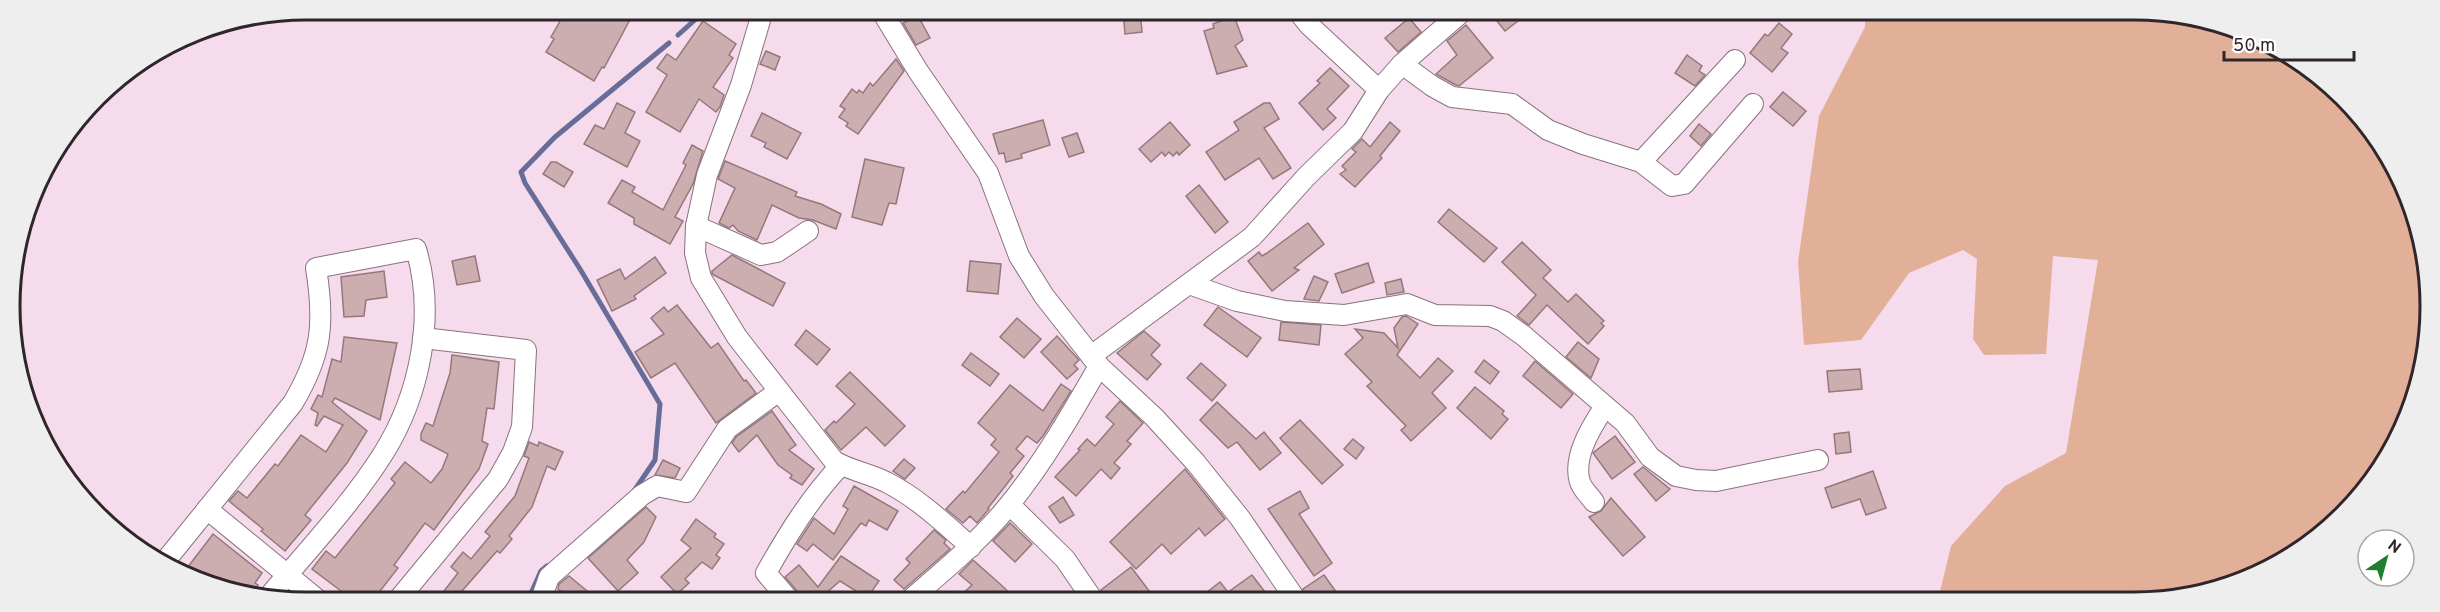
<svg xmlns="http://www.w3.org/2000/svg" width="2440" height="612" font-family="Overpass,sans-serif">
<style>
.green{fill:#e2b099}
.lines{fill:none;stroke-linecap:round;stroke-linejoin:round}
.stream{stroke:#676c98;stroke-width:5}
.building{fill:#cdaeb0;stroke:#95787a;stroke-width:1.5}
.minor-casing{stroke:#897280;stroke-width:22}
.minor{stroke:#fff;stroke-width:20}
.rim{fill:none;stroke:#2f252b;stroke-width:3}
</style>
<rect width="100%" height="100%" fill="#f5dbeb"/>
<polygon class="green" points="1865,11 2173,12 2283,49 2370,125 2421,229 2428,345 2400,438 2344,516 2265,573 2172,600 1938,600 1951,546 2005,486 2066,453 2098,260 2053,256 2046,354 1984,355 1973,339 1977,259 1963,250 1909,273 1861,340 1804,345 1798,262 1819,116 1865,27"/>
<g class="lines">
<g class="stream">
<polyline points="678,35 706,10"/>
<polyline points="634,491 655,460 660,404 580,269 525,183 521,172 555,137 669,43"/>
<polyline points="528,600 541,571 547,566"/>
</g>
</g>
<g class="building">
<polygon points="567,9 624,9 633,14 604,68 602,67 594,81 546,52 554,39 551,37"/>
<polygon points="1123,10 1140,10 1142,32 1125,34"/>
<polygon points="1489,11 1531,11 1505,31"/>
<polygon points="918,16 930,38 916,45 903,23"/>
<polygon points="1234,16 1243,40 1235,46 1247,66 1217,74 1204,31 1214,28 1213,24"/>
<polygon points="1409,18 1421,32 1398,52 1385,38"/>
<polygon points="703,21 736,44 729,55 733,58 713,87 724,95 720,107 716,112 699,99 680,132 646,112 667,75 657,68 667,54 676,60"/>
<polygon points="1779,23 1792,34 1781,48 1788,53 1772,72 1750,53 1765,34 1768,36"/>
<polygon points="1466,25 1493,58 1459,86 1456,85 1436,74 1457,55 1447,41"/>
<polygon points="766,51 780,57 775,70 760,64"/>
<polygon points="1687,55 1702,66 1699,71 1705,75 1695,86 1675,73"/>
<polygon points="896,59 904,71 858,134 846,126 848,123 839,117 845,109 840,106 852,89 857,93 859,90 863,93 870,83 873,86"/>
<polygon points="1330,68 1349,86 1327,109 1336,118 1323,130 1299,103 1320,83 1317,81"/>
<polygon points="1783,92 1806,111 1793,126 1770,107"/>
<polygon points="617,103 635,112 625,133 640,141 627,167 584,144 595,125 604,129"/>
<polygon points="1264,103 1270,103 1279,119 1264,128 1291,168 1273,179 1259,158 1225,180 1206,152 1239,130 1234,122"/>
<polygon points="762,113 801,133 787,159 764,147 766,143 751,136"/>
<polygon points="1043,120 1050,145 1021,154 1022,158 1006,162 1004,153 999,154 993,134"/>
<polygon points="1170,122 1190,145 1179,155 1177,152 1173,156 1169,152 1165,156 1162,152 1151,162 1139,149"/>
<polygon points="1390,122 1400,131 1380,156 1382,158 1355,187 1340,174 1346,170 1342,166 1356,152 1352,149 1362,139 1370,147"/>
<polygon points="1699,124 1711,134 1701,146 1690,136"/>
<polygon points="1077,133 1084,152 1069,157 1062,138"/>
<polygon points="692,145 703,151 693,184 675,217 683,221 670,244 634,224 634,218 608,203 622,180 635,187 632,192 663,210 686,165 683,163"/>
<polygon points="865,159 904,168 896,204 889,203 882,225 852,217"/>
<polygon points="725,161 797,192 795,196 821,204 841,214 836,229 813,220 799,218 772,205 757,240 738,231 733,225 729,228 719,223 735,188 718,179"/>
<polygon points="551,162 556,162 573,172 564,187 543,174"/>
<polygon points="1199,185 1228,222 1215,233 1186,196"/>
<polygon points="1449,209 1497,248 1484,262 1438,222"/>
<polygon points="1308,223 1324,244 1294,268 1299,270 1272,291 1248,261 1259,252 1262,256 1267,253"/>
<polygon points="1522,242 1551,270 1543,278 1568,302 1576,294 1604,321 1601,323 1604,326 1588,344 1547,305 1529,325 1517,316 1536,295 1502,262"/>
<polygon points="732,255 785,283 773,306 712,274 712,271"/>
<polygon points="475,256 480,281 457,285 452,261"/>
<polygon points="655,257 666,273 634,296 636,299 612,311 597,280 620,269 625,279"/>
<polygon points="970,261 1001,264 998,294 967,291"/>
<polygon points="1368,263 1374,282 1342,293 1335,274"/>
<polygon points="384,271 387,297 366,300 364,316 344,317 341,277"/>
<polygon points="1314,276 1328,282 1319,301 1304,299"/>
<polygon points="1401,279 1404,292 1387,295 1385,283"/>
<polygon points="677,305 711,348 718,343 744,381 746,380 756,393 716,423 675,363 651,378 635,352 664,334 651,318 664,307 668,312"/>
<polygon points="1218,307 1261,338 1247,357 1204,325"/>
<polygon points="1406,316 1418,324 1397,355 1420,378 1438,358 1453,371 1432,393 1446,408 1411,441 1401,430 1406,426 1367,386 1372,382 1345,354 1363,338 1355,329 1384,333 1398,348 1394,328 1402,317"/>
<polygon points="1017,318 1041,339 1024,358 1000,337"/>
<polygon points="1281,322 1321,325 1319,345 1279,340"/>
<polygon points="806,330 830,349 817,365 795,345"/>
<polygon points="1144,331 1160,345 1151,355 1161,364 1147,380 1117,353"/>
<polygon points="1057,336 1079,360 1074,365 1078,369 1067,379 1041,352"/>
<polygon points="344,337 397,343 380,420 335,398 332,402 367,431 347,463 305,515 311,520 285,551 261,531 263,529 229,501 238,491 247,498 275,464 278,466 301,435 326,452 343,425 324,416 317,426 315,425 318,413 311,409 318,395 322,397 332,359 341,362"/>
<polygon points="1578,342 1599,359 1591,378 1566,357"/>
<polygon points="971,353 999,374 990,386 962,365"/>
<polygon points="452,355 499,362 494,409 487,408 482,441 488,444 479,469 434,530 425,523 394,565 398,568 373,600 340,600 345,594 312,569 326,551 335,558 395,483 391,479 405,462 431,483 442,469 448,454 421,440 421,434 426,423 433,426 450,373"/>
<polygon points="1484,360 1499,372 1490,384 1475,372"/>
<polygon points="1535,361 1573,394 1561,408 1523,376"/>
<polygon points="1201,363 1226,385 1212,401 1187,378"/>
<polygon points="1860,369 1862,389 1829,392 1827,371"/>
<polygon points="850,372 905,426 885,446 866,427 841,450 825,430 834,421 836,423 855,404 836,386"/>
<polygon points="1061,384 1071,391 1043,436 1037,443 1027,436 1016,449 1024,456 1010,473 1013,476 988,508 989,509 977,523 970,516 963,523 946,509 963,491 965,493 999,452 991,445 996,439 978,423 1010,385 1043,411"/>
<polygon points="1475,387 1504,411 1502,414 1508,419 1491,439 1457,408"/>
<polygon points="1120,401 1143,423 1127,441 1131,444 1114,463 1120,468 1111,479 1101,469 1076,496 1055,477 1080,450 1078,449 1087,439 1095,446 1114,424 1106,417"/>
<polygon points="1217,402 1256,439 1264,432 1281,453 1260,470 1237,442 1228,448 1200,420"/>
<polygon points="772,411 796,445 789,450 814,469 802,485 790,478 792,475 778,465 757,435 739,452 732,443 736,437"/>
<polygon points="1300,420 1343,465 1322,484 1280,438"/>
<polygon points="1849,432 1851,452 1836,454 1834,434"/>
<polygon points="1615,436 1635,462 1612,479 1593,453"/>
<polygon points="1353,439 1364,448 1356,459 1344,449"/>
<polygon points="529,442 538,446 539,442 563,452 555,470 547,466 532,507 509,536 512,539 500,553 497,551 462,591 474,600 437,600 458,573 451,567 463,552 471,559 490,536 485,532 515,496 529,458 524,456"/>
<polygon points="904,459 915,468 905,479 893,471"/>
<polygon points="663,460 680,468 675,478 655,475"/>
<polygon points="1643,467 1670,489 1656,501 1634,474"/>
<polygon points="1185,469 1225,519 1205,536 1199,528 1171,554 1162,544 1136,569 1110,542"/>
<polygon points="1873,471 1886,508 1866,515 1860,499 1832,508 1825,488"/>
<polygon points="854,486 898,511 887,530 869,520 866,526 861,523 833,560 813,544 807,551 797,544 814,518 834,534 848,509 843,506"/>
<polygon points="1300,491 1309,508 1299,514 1332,563 1314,576 1268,509"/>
<polygon points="1063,497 1074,515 1060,523 1049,507"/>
<polygon points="1611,498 1645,537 1623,556 1589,517 1601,511"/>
<polygon points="646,507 656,517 644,542 627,560 638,573 618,591 588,558"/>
<polygon points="696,519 716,534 714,537 724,544 716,555 720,558 712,569 702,562 685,579 689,583 677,594 661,577 691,548 681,540"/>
<polygon points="1010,523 1032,544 1015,562 993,541"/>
<polygon points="934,530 946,540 944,543 950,549 904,589 894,580 910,563 906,559"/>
<polygon points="213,534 262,573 255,583 258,585 250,595 184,572"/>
<polygon points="841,556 879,581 867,598 840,581 818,600 801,600 798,592 785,577 799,565 818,587"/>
<polygon points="973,560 999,583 1017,600 956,600 972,585 959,574"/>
<polygon points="1131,567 1156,600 1105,600 1101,590"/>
<polygon points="1252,575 1271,600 1197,600 1220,582 1228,592"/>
<polygon points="1324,575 1342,600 1308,600 1303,589"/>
<polygon points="569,576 598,600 572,600 558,589 559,584"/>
</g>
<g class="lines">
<g class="minor-casing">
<g id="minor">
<path d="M 763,10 L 741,85 L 707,175 L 696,226 L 695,253 L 701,278 L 737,337 L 834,461 C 851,471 869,473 886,482 C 918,498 945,524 971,547"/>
<polyline points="881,10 918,71 988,173 1019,256 1044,296 1099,366 1154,417 1196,463 1240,518 1296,600"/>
<polyline points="1297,10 1309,25 1379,90"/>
<polyline points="1402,64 1432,86 1452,97 1512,104 1548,130 1583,144 1641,162 1672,186 1684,184 1753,104"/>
<polyline points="1641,162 1735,60"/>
<polyline points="696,226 761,255 777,252 808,231"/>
<polyline points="1189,284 1237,301 1285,311 1344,315 1407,304 1435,315 1490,316 1503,321 1524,336 1625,423 1650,457 1676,476 1696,480 1716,481 1818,460"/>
<polyline points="1091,356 1252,237 1306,177 1353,131 1379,90 1402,64 1463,11"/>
<path d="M 1594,502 C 1590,496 1582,489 1580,482 C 1572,457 1592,426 1605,406"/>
<polyline points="1010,505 1065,559 1093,600"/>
<polyline points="207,509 318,600"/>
<path d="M 162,565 L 293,403 C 322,354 325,324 316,268 L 416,249 C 436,316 420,395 383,454 C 350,506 305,553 266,600"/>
<polyline points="398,600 498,479 513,452 522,427 526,350 423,338"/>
<polyline points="541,600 549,577 642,495 657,486 686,492 727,429 779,391"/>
<path d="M 789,600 L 766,573 C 788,534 810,498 841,465"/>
<path d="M 910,600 C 944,570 980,541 1009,505 C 1044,462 1072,413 1099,366"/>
</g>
</g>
<use href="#minor" class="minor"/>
</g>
<path d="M0 0H2440V612H0ZM306 20H2134A286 286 0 0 1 2420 306V306A286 286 0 0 1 2134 592H306A286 286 0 0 1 20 306V306A286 286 0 0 1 306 20Z" fill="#eee" fill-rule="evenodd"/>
<path class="rim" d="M306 20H2134A286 286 0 0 1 2420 306V306A286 286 0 0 1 2134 592H306A286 286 0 0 1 20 306V306A286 286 0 0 1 306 20Z"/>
<g transform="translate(2386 558) rotate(36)"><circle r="28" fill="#ffffff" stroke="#aca8aa" stroke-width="1.5"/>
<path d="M0-4.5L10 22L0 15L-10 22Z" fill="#227e2f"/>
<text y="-9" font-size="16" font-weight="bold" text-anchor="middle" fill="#2f252b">N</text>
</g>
<path d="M2224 51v9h130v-9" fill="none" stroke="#2f252b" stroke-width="3"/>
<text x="2233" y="51" font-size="18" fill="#2f252b" stroke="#ffffff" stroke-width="4.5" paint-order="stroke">50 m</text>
</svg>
